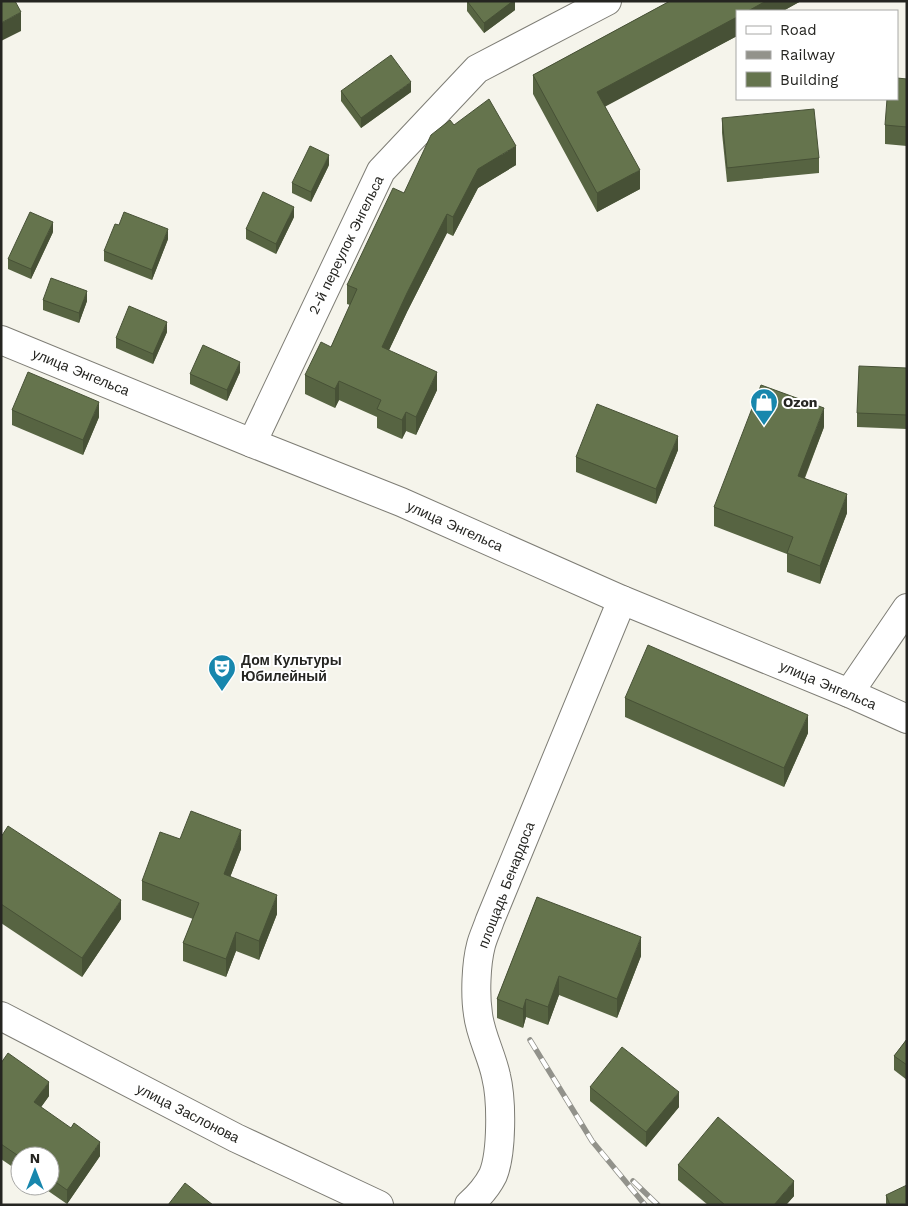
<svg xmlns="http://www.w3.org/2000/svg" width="908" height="1206" font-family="'Work Sans',sans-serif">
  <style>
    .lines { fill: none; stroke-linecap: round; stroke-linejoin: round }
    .minor-casing { stroke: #7e7d75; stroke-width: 30 }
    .tertiary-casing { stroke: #7e7d75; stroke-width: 30 }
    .minor { stroke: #fff; stroke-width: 28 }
    .tertiary { stroke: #fff; stroke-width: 28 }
    .rail-casing { stroke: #92928b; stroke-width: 5.5 }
    .rail { stroke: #fff; stroke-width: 4; stroke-dasharray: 11; stroke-linecap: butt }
    .wall { fill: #576442 }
    .shaded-wall { fill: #475136 }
    .building { fill: #65744d; stroke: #475136 }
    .labels { text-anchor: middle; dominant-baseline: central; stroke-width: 4; stroke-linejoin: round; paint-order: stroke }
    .street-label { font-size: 14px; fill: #252521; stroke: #fff }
    .poi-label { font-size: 14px; font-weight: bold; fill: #252521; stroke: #fff; text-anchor: start }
  </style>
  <rect width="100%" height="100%" fill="#f5f4eb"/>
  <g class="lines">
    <g class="minor-casing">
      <g id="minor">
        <polyline points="252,443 381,171 477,69 607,1"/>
        <polyline points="849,693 907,608"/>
      </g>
    </g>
    <g class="tertiary-casing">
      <g id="tertiary">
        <polyline points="1,340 252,443 401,502 622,600 849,693 907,719"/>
        <polyline points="1,1016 236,1138 379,1205"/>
        <path d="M469,1205C479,1196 487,1187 493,1175C502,1153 502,1100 496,1076C492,1056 480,1034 478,1014C475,995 476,964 481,945C483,937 487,929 490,920L622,600"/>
      </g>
    </g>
    <use href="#minor" class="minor"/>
    <use href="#tertiary" class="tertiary"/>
    <g class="rail-casing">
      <g id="rail">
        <polyline points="530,1040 592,1141 645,1205"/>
        <polyline points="633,1181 658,1205"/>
      </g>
    </g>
    <use href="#rail" class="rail"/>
  </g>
  <g class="wall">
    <polygon points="467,1 515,1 515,10 484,33 467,11"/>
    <polygon points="670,1 801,1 783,11 737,11 737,36 605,106 640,189 597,212 533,94 533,75"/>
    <polygon points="907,79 907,146 885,144 885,125"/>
    <polygon points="341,91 411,92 361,128 341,101"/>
    <polygon points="722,118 819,158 819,173 727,182 722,133"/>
    <polygon points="454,125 516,165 478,188 453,236 447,233 407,312 389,350 437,390 416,435 406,431 402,439 377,428 377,417 339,400 335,408 305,394 305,375 331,347 350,305 347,304 347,285 404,193"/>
    <polygon points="329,165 311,202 292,193 292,183"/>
    <polygon points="294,217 276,254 246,239 246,229"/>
    <polygon points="53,232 31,279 8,269 8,259"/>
    <polygon points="168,239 152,280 104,261 104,251"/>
    <polygon points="43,300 87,301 79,323 43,310"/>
    <polygon points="167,332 153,364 116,348 116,338"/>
    <polygon points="907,368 907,429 857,427 857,413"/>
    <polygon points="240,372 227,401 190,384 190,374"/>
    <polygon points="12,410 99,417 83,455 12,425"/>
    <polygon points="824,427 805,478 847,513 820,584 787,572 787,554 714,526 714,507"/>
    <polygon points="678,450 656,504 576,472 576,457"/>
    <polygon points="625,698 808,733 784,787 625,717"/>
    <polygon points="1,837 121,919 82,977 1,923"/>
    <polygon points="180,839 241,849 230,877 277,914 259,960 236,951 226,977 183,961 183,943 193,919 142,900 142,881"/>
    <polygon points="537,897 641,956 617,1018 559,995 548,1025 526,1017 523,1028 497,1018 497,999"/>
    <polygon points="907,1039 907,1080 894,1070 894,1056"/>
    <polygon points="1,1063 49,1096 41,1107 100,1156 67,1204 41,1186 50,1186 50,1156 20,1156 20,1172 1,1159"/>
    <polygon points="590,1087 679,1107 646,1147 590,1101"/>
    <polygon points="678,1165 794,1196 786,1205 708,1205 678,1180"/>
    <polygon points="886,1195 907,1205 886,1205"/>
  </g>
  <g class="shaded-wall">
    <polygon points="513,1 515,1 515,10 484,33 484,23"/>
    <polygon points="766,1 801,1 783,11 748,11"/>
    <polygon points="21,12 21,31 1,41 1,23"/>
    <polygon points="737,17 737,36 597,111 597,92"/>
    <polygon points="411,82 411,92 361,128 361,118"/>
    <polygon points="516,146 516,165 478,188 453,236 453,217 478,169"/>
    <polygon points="329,155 329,165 311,202 311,192"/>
    <polygon points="640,170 640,189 597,212 597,193"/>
    <polygon points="294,207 294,217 276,254 276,244"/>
    <polygon points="447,214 447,233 407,312 382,365 382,347 407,293"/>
    <polygon points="53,222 53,232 31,279 31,269"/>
    <polygon points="168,229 168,239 152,280 152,270"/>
    <polygon points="87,291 87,301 79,323 79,313"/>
    <polygon points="167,322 167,332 153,364 153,354"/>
    <polygon points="240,362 240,372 227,401 227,390"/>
    <polygon points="437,372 437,390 416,435 416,417"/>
    <polygon points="339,381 339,400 335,408 335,389"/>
    <polygon points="99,402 99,417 83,455 83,440"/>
    <polygon points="824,408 824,427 798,494 798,476"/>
    <polygon points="406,412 406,431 402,439 402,420"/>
    <polygon points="678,436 678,450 656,504 656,489"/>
    <polygon points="847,494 847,513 820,584 820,566"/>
    <polygon points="808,715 808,733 784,787 784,768"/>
    <polygon points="241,830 241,849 224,893 224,874"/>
    <polygon points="277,895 277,914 259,960 259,941"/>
    <polygon points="121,900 121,919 82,977 82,958"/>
    <polygon points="236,932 236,951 226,977 226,959"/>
    <polygon points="641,937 641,956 617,1018 617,999"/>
    <polygon points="559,976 559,995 548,1025 548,1007"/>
    <polygon points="526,999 526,1017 523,1028 523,1009"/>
    <polygon points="49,1082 49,1096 34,1117 34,1102"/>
    <polygon points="679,1092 679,1107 646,1147 646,1132"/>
    <polygon points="100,1142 100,1156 67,1204 67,1190"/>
    <polygon points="794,1181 794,1196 786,1205 774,1205"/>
  </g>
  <g class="building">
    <polygon points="1,1 15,1 21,12 1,23"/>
    <polygon points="467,1 513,1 484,23"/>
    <polygon points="670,1 766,1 748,11 737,11 737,17 597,92 640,170 597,193 533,75"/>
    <polygon points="391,55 411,82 361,118 341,91"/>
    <polygon points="897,78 907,79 907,127 885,125 887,99 897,99"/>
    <polygon points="489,99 516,146 478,169 453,217 447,214 407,293 382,347 437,372 416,417 406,412 402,420 377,409 381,400 339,381 335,389 305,375 321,342 331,347 357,289 347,285 393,188 404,193 431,135 450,120 454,125"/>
    <polygon points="814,109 819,158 727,168 722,118"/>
    <polygon points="310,146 329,155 311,192 292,183"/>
    <polygon points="263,192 294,207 276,244 246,229"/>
    <polygon points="30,212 53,222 31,269 8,259"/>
    <polygon points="124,212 168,229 152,270 104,251 115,224 119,225"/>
    <polygon points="51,278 87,291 79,313 43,300"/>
    <polygon points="129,306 167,322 153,354 116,338"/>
    <polygon points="203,345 240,362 227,390 190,374"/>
    <polygon points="859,366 907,368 907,415 857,413"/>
    <polygon points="28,372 99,402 83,440 12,410"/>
    <polygon points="761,385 824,408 798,476 847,494 820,566 787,553 793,537 714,507"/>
    <polygon points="597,404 678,436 656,489 576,457"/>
    <polygon points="648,645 808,715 784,768 625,698"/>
    <polygon points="191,811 241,830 224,874 277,895 259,941 236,932 226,959 183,943 199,903 142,881 160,832 180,839"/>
    <polygon points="8,826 121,900 82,958 1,904 1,837"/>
    <polygon points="537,897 641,937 617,999 559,976 548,1007 526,999 523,1009 497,999"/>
    <polygon points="907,1039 907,1065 894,1056"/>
    <polygon points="622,1047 679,1092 646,1132 590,1087"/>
    <polygon points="8,1053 49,1082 34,1102 71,1128 74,1123 100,1142 67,1190 50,1178 50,1156 20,1156 20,1157 1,1144 1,1063"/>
    <polygon points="718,1117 794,1181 774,1205 725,1205 678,1165"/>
    <polygon points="185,1183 213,1205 168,1205"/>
    <polygon points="907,1185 907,1205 890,1205 886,1195"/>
  </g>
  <defs>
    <g id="shop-pin" transform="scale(1.4375)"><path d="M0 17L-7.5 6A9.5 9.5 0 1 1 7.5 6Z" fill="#1887ad" stroke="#fff"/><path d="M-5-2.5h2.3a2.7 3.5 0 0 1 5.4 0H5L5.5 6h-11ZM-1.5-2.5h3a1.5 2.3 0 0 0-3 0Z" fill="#fff"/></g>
    <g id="theatre-pin" transform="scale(1.4375)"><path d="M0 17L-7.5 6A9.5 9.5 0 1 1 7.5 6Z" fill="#1887ad" stroke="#fff"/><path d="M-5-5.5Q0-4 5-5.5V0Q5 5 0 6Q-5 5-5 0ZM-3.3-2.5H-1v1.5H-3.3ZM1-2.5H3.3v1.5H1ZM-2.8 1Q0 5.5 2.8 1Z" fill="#fff"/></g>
  </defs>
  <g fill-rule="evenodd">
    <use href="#shop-pin" x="764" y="402"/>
    <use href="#theatre-pin" x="222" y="668"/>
  </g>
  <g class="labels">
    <g class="street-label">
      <text transform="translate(346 245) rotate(-64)">2-й переулок Энгельса</text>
      <text transform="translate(81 372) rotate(22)">улица Энгельса</text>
      <text transform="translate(455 526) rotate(24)">улица Энгельса</text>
      <text transform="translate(828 685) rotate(23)">улица Энгельса</text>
      <text transform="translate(506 885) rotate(-69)">площадь Бенардоса</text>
      <text transform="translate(188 1113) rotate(27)">улица Заслонова</text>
    </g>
    <g class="poi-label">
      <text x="783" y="402">Ozon</text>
      <text x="241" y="660">Дом Культуры<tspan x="241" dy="16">Юбилейный</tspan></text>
    </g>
  </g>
  <rect width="908" height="1206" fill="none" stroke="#252521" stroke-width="5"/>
  <rect x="736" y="10" width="162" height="90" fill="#ffffff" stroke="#a8a8a6"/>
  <rect x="746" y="26" width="25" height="8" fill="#ffffff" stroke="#a8a8a6"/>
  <text x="780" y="35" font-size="15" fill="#252521">Road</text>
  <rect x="746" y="51" width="25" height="8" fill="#92928b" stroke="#a8a8a6"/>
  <text x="780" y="60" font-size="15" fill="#252521">Railway</text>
  <rect x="746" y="72" width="25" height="15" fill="#65744d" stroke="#a8a8a6"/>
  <text x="780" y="85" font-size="15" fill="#252521">Building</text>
  <g transform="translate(35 1171)"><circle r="24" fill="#ffffff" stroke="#a8a8a6"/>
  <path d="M0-4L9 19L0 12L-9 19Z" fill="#1887ad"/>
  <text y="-8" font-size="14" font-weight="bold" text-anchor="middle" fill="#252521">N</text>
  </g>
</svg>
